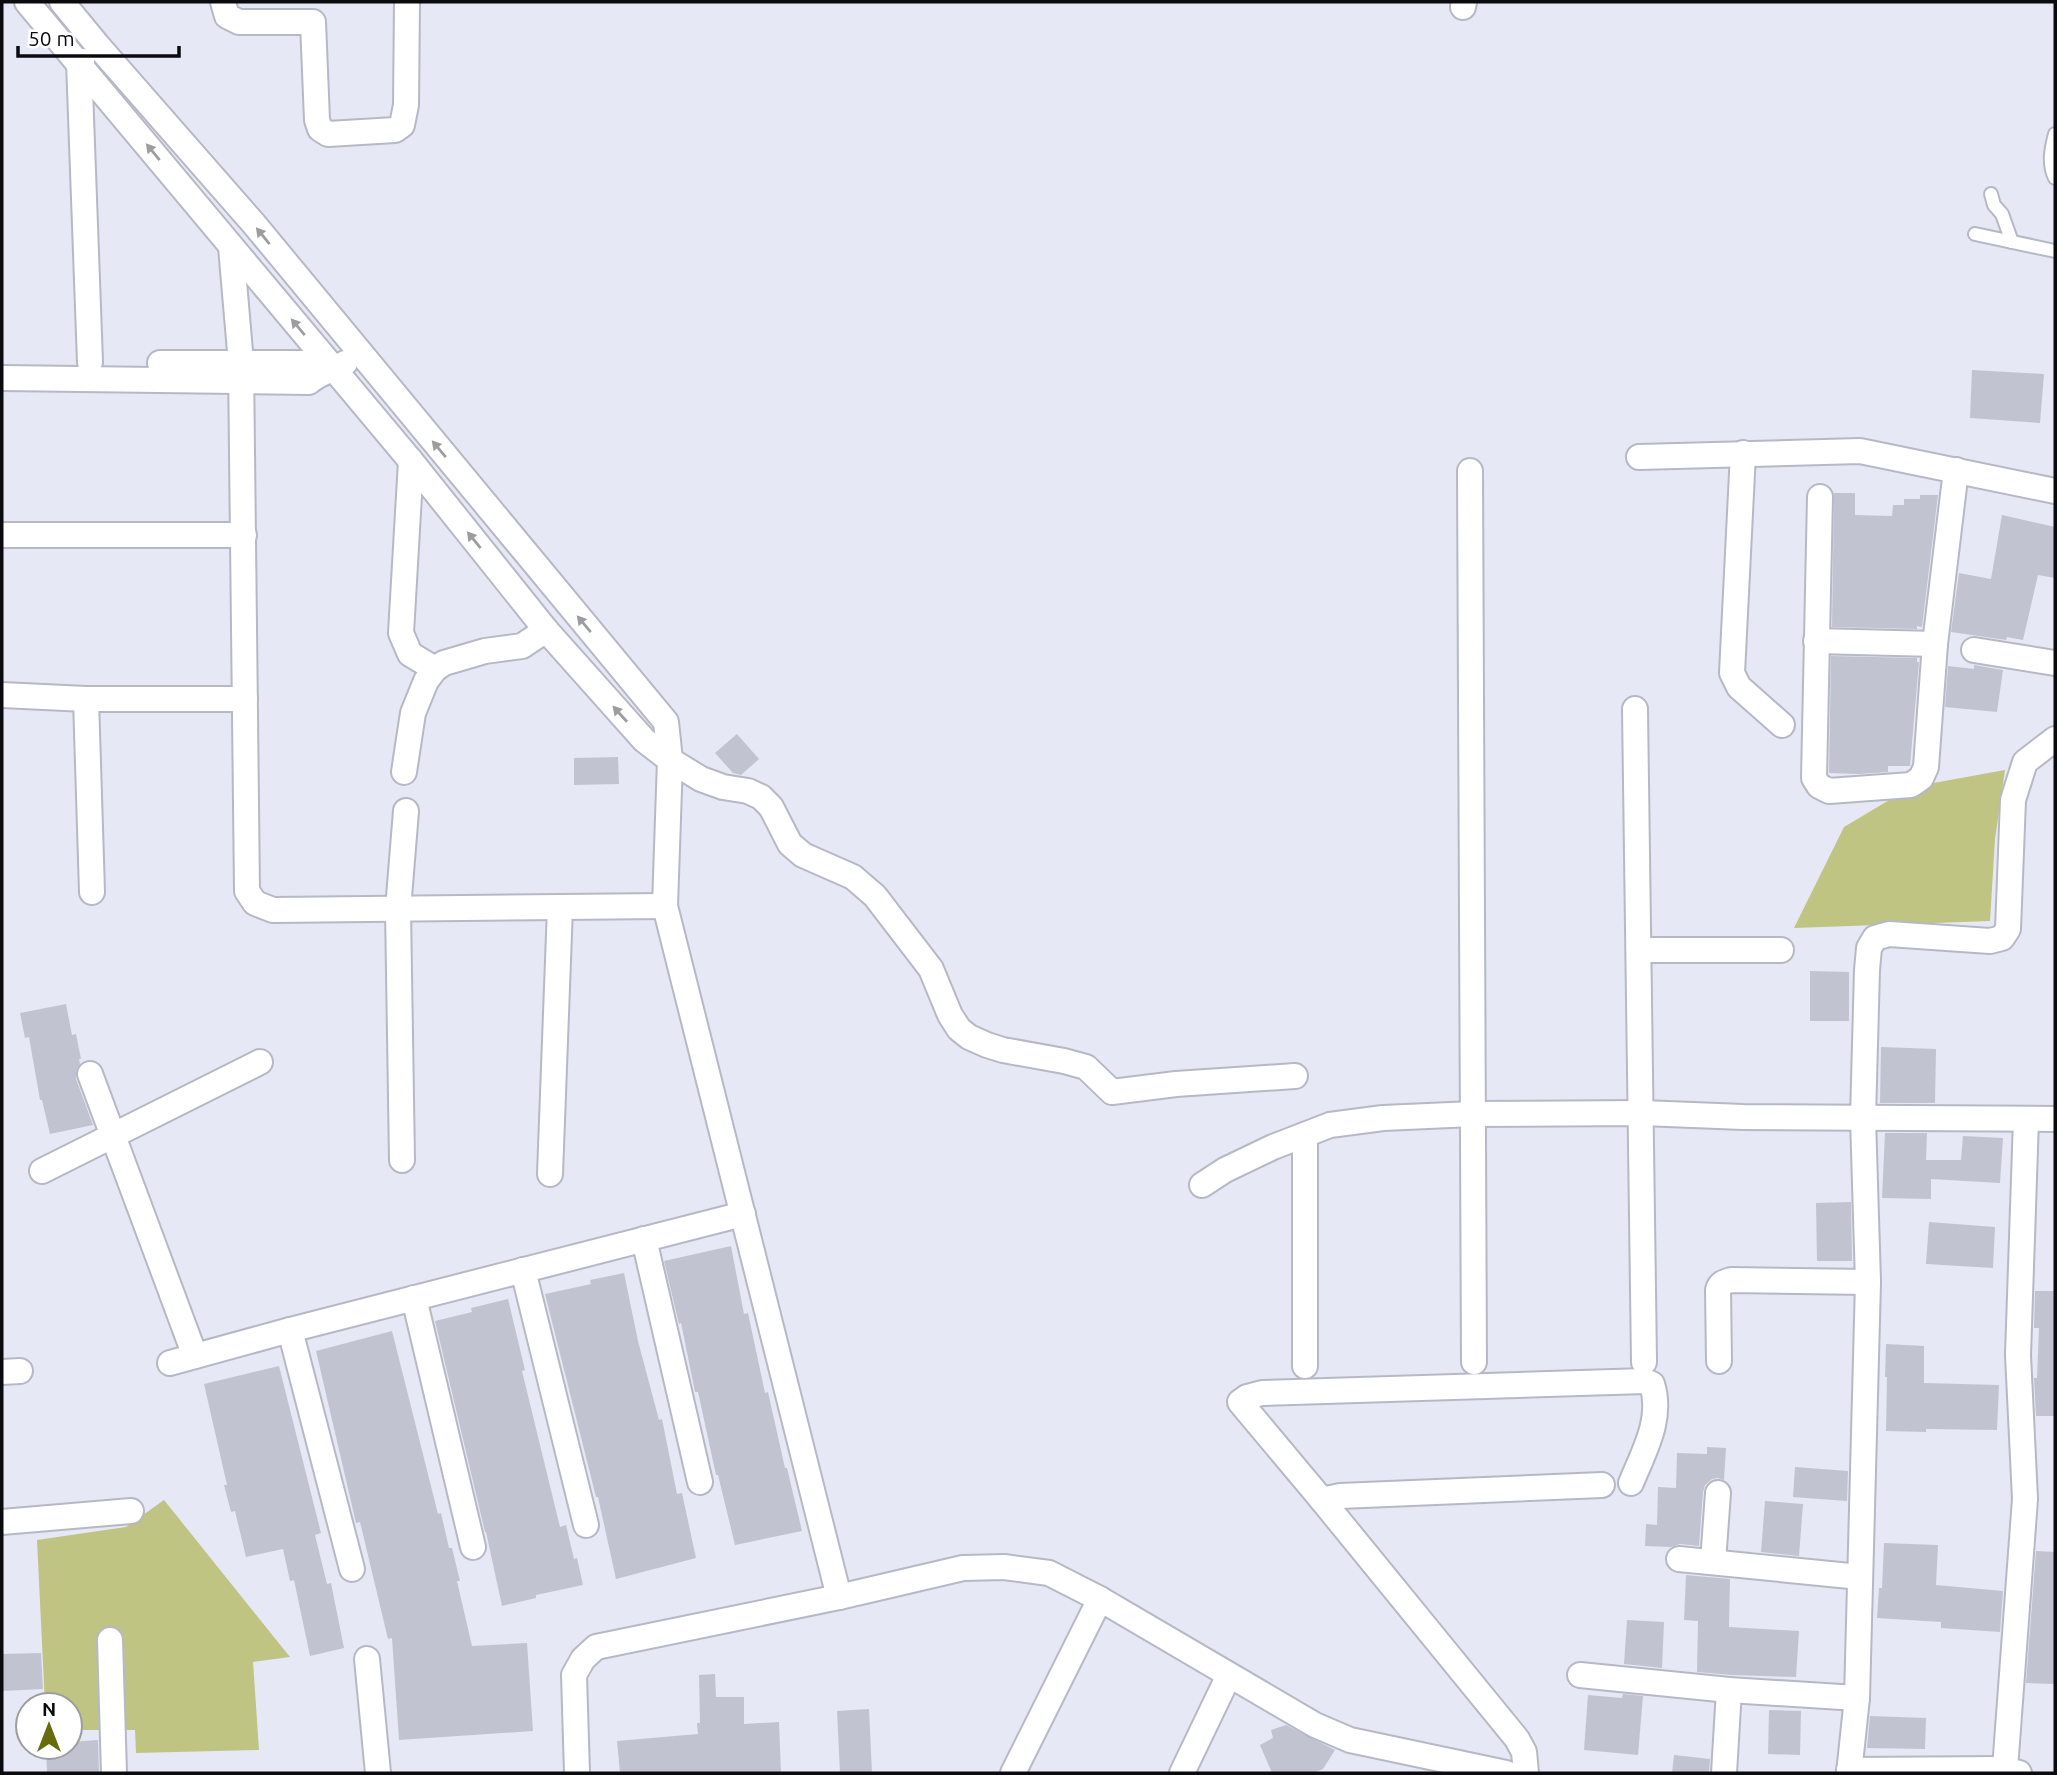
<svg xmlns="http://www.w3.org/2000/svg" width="2057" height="1775" font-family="Ubuntu,sans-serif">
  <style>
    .park { fill: #bfc482 }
    .building { fill: #c1c4d0 }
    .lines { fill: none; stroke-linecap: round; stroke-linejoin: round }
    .service-casing { stroke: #b6b9c5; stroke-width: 16 }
    .minor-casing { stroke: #b6b9c5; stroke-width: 28 }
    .service { stroke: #fff; stroke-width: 12 }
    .minor { stroke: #fff; stroke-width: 24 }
    .oneway { fill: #9d9d9f }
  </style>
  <rect width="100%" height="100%" fill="#e6e8f5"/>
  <g class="park">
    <polygon points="2005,770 1995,839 1990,921 1794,928 1844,827 1891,799 1928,784"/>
    <polygon points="164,1500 290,1657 253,1662 259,1750 136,1753 135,1730 70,1730 70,1705 45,1705 37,1540 126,1527"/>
  </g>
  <g class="building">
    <polygon points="1972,370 2044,374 2040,423 1970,418"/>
    <polygon points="1834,493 1855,493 1855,515 1892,516 1893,505 1904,505 1904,499 1920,499 1920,495 1938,495 1922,627 1917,626 1917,629 1832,627"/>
    <polygon points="2002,515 2055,527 2055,578 2038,575 2023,640 2007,637 2006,640 1951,632 1959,573 1991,579"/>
    <polygon points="1831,656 1917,658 1917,662 1919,662 1910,766 1888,766 1888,772 1859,774 1829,773"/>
    <polygon points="1974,665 2003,670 1997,712 1945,707 1948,666 1974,669"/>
    <polygon points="737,734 759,759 741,775 733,773 715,753"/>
    <polygon points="618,757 619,784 574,785 574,758"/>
    <polygon points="1810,971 1849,972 1849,1021 1810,1021"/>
    <polygon points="66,1004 72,1035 76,1034 81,1059 79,1059 80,1064 76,1071 76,1079 93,1125 50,1134 42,1100 40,1100 29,1037 25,1038 20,1013"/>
    <polygon points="1881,1047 1936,1049 1935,1103 1880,1103"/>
    <polygon points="1885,1133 1927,1133 1926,1160 1961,1160 1963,1136 2003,1138 2000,1183 1931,1179 1931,1199 1882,1198"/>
    <polygon points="1851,1202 1852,1261 1817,1261 1816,1203"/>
    <polygon points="1929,1222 1995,1227 1993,1268 1926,1264"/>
    <polygon points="731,1246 744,1314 748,1313 765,1393 768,1392 785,1468 787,1468 802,1531 735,1545 718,1475 716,1475 698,1392 695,1392 681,1323 679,1324 664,1261"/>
    <polygon points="624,1273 638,1341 659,1420 662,1419 677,1494 682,1493 696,1558 616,1579 598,1497 596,1497 545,1294 591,1284 590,1280"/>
    <polygon points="2035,1291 2055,1291 2055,1416 2036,1416 2034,1378 2037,1378 2039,1328 2034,1328"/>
    <polygon points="508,1299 525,1370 522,1371 560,1527 566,1525 574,1559 577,1558 583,1585 536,1595 536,1598 502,1606 486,1532 485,1532 435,1321 472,1312 471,1308"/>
    <polygon points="392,1331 438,1514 441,1513 449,1548 452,1548 460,1581 457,1581 472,1646 527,1643 533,1731 399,1740 392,1638 388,1639 360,1522 356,1523 316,1351"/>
    <polygon points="1886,1344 1924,1346 1924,1383 1999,1385 1997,1430 1926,1429 1926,1432 1886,1431 1887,1377 1885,1377"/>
    <polygon points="279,1366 321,1533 315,1535 327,1584 331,1583 344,1648 310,1656 294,1580 290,1581 283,1549 246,1557 235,1511 231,1512 224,1485 227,1485 204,1384"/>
    <polygon points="1707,1447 1726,1448 1724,1480 1718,1478 1712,1479 1705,1485 1703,1492 1699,1546 1680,1544 1671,1547 1645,1546 1646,1524 1657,1525 1658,1487 1676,1488 1677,1453 1707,1454"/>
    <polygon points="1795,1467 1848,1471 1847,1501 1793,1497"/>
    <polygon points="1765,1501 1803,1504 1799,1556 1761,1552"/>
    <polygon points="1884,1543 1938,1545 1936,1585 2003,1591 2000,1632 1941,1628 1941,1622 1877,1618 1879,1588 1882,1588"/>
    <polygon points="2036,1551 2055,1552 2055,1684 2026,1683"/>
    <polygon points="1686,1575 1730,1579 1729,1627 1799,1631 1796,1677 1732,1675 1697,1672 1698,1621 1684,1620"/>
    <polygon points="1627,1620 1664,1622 1662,1668 1624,1664"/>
    <polygon points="41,1653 43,1689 2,1691 2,1654"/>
    <polygon points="715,1674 716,1697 744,1697 744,1724 779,1722 781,1773 620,1773 617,1741 698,1734 697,1723 700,1723 699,1675"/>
    <polygon points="1623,1694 1643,1696 1638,1755 1584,1750 1588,1695 1622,1698"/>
    <polygon points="869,1709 872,1773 840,1773 837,1711"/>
    <polygon points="1769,1710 1801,1711 1800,1755 1768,1754"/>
    <polygon points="1870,1716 1926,1718 1925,1749 1867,1748"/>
    <polygon points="1286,1725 1335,1750 1323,1769 1313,1773 1272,1773 1260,1745 1273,1738 1271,1730"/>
    <polygon points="98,1740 99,1773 47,1773 46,1747 70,1747 70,1742"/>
    <polygon points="1674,1755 1710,1759 1709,1773 1672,1773"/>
  </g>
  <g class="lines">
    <g class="service-casing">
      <g id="service">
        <path d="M2055,134C2051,149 2048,164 2055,178"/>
        <polyline points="1991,194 1994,205 2002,214 2012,242"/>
        <polyline points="1975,234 2055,251"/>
      </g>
    </g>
    <g class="minor-casing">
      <g id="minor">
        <polyline points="27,2 411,461 546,630 644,740 670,760 701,779 723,787 748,791 761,797 771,807 790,844 803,855 853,877 875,896 931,969 950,1015 959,1029 969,1037 987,1045 1003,1050 1064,1061 1086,1067 1112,1092 1176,1084 1295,1076"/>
        <polyline points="62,2 99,47 254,224 666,722 670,760 665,906 839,1597"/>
        <polyline points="223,2 227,16 239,22 313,22 317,120 320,129 328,134 395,130 402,125 406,105 407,2"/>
        <polyline points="1463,7 1464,2"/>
        <polyline points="82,61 79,62 90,362"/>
        <polyline points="231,247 241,363 247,891 255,903 273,910 665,906"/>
        <polyline points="160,363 308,363 318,374"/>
        <path d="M2,378L309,382C321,371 331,372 345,363"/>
        <polyline points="1743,453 1732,673 1739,687 1782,725"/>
        <polyline points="1639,457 1860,451 2055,491"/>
        <polyline points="411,461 401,633 410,654 435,669"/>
        <polyline points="1470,471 1474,1362"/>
        <polyline points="1820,497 1814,778 1819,786 1829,791 1911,785 1921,778 1926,767 1935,644 1956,470"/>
        <polyline points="2,535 244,535"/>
        <polyline points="1816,641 1935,644"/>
        <polyline points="1974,650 2055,663"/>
        <polyline points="2,695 86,699 245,699"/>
        <polyline points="86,699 92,892"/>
        <polyline points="1635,709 1644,1362"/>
        <polyline points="404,772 413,713 426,681 435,669 444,663 485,651 522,646 546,630"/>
        <polyline points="1639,950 1781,950"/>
        <polyline points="90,1074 195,1356"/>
        <polyline points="1305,1135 1305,1366"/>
        <polyline points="402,1160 398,909 406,811"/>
        <polyline points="42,1171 260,1062"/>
        <polyline points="550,1174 560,907"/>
        <polyline points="1202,1185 1225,1170 1273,1147 1330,1125 1383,1118 1473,1114 1642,1113 1743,1117 2055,1119"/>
        <polyline points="644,1239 700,1482"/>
        <polyline points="523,1270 586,1525"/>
        <polyline points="414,1298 473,1547"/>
        <path d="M1719,1361L1718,1290C1720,1283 1724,1282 1731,1280L1868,1282"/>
        <polyline points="170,1363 290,1330"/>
        <polyline points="2,1372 20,1371"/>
        <polyline points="1322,1500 1340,1496 1602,1485"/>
        <polyline points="2,1522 131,1511"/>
        <polyline points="1679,1559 1860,1577"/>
        <polyline points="1713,1562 1718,1493"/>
        <polyline points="352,1569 290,1330 743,1214"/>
        <polyline points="110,1640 114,1773"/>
        <polyline points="367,1659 378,1773"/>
        <polyline points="1580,1675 1729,1690 1857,1698"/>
        <polyline points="2005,1769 2025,1499 2018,1355 2026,1119"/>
        <polyline points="1849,1770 2005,1769 2019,1773"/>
        <polyline points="577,1773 574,1675 583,1659 596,1647 839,1597 963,1568 1004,1567 1049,1573 1100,1599 1315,1725 1350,1740 1506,1773"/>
        <polyline points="1013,1773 1100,1599"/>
        <polyline points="1182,1773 1229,1675"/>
        <path d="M1526,1773L1524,1752L1517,1739L1322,1500L1240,1402L1247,1397L1262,1393L1645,1381L1652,1384C1663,1419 1644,1451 1631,1483"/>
        <polyline points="1724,1773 1729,1690"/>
        <polyline points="1849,1773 1857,1698 1868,1282 1863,1118 1867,970 1869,948 1875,938 1889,934 1990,941 2002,938 2008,929 2013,800 2025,762 2055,739"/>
      </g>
    </g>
    <use href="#service" class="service"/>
    <use href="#minor" class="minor"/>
  </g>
  <defs><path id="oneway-solid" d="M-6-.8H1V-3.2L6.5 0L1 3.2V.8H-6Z" transform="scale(1.75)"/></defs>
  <g class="oneway">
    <use href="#oneway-solid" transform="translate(153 152) rotate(-129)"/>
    <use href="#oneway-solid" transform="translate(263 236) rotate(-129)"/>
    <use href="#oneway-solid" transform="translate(298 327) rotate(-130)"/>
    <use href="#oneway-solid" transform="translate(439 449) rotate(-130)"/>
    <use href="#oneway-solid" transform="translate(474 540) rotate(-129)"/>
    <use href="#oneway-solid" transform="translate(584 624) rotate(-130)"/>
    <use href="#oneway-solid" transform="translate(620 714) rotate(-132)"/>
  </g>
  <rect width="2057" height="1775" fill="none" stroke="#0b0b0f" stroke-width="7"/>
  <g transform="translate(49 1726)"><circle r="33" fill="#ffffff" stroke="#9d9d9f" stroke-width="2"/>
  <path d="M0-5L12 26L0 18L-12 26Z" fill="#676b0b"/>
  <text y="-10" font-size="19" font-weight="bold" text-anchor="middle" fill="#0b0b0f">N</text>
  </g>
  <path d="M18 46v10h161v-10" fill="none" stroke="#0b0b0f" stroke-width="3.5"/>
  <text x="28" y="46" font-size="21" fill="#0b0b0f" stroke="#ffffff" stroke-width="5" paint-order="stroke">50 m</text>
</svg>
